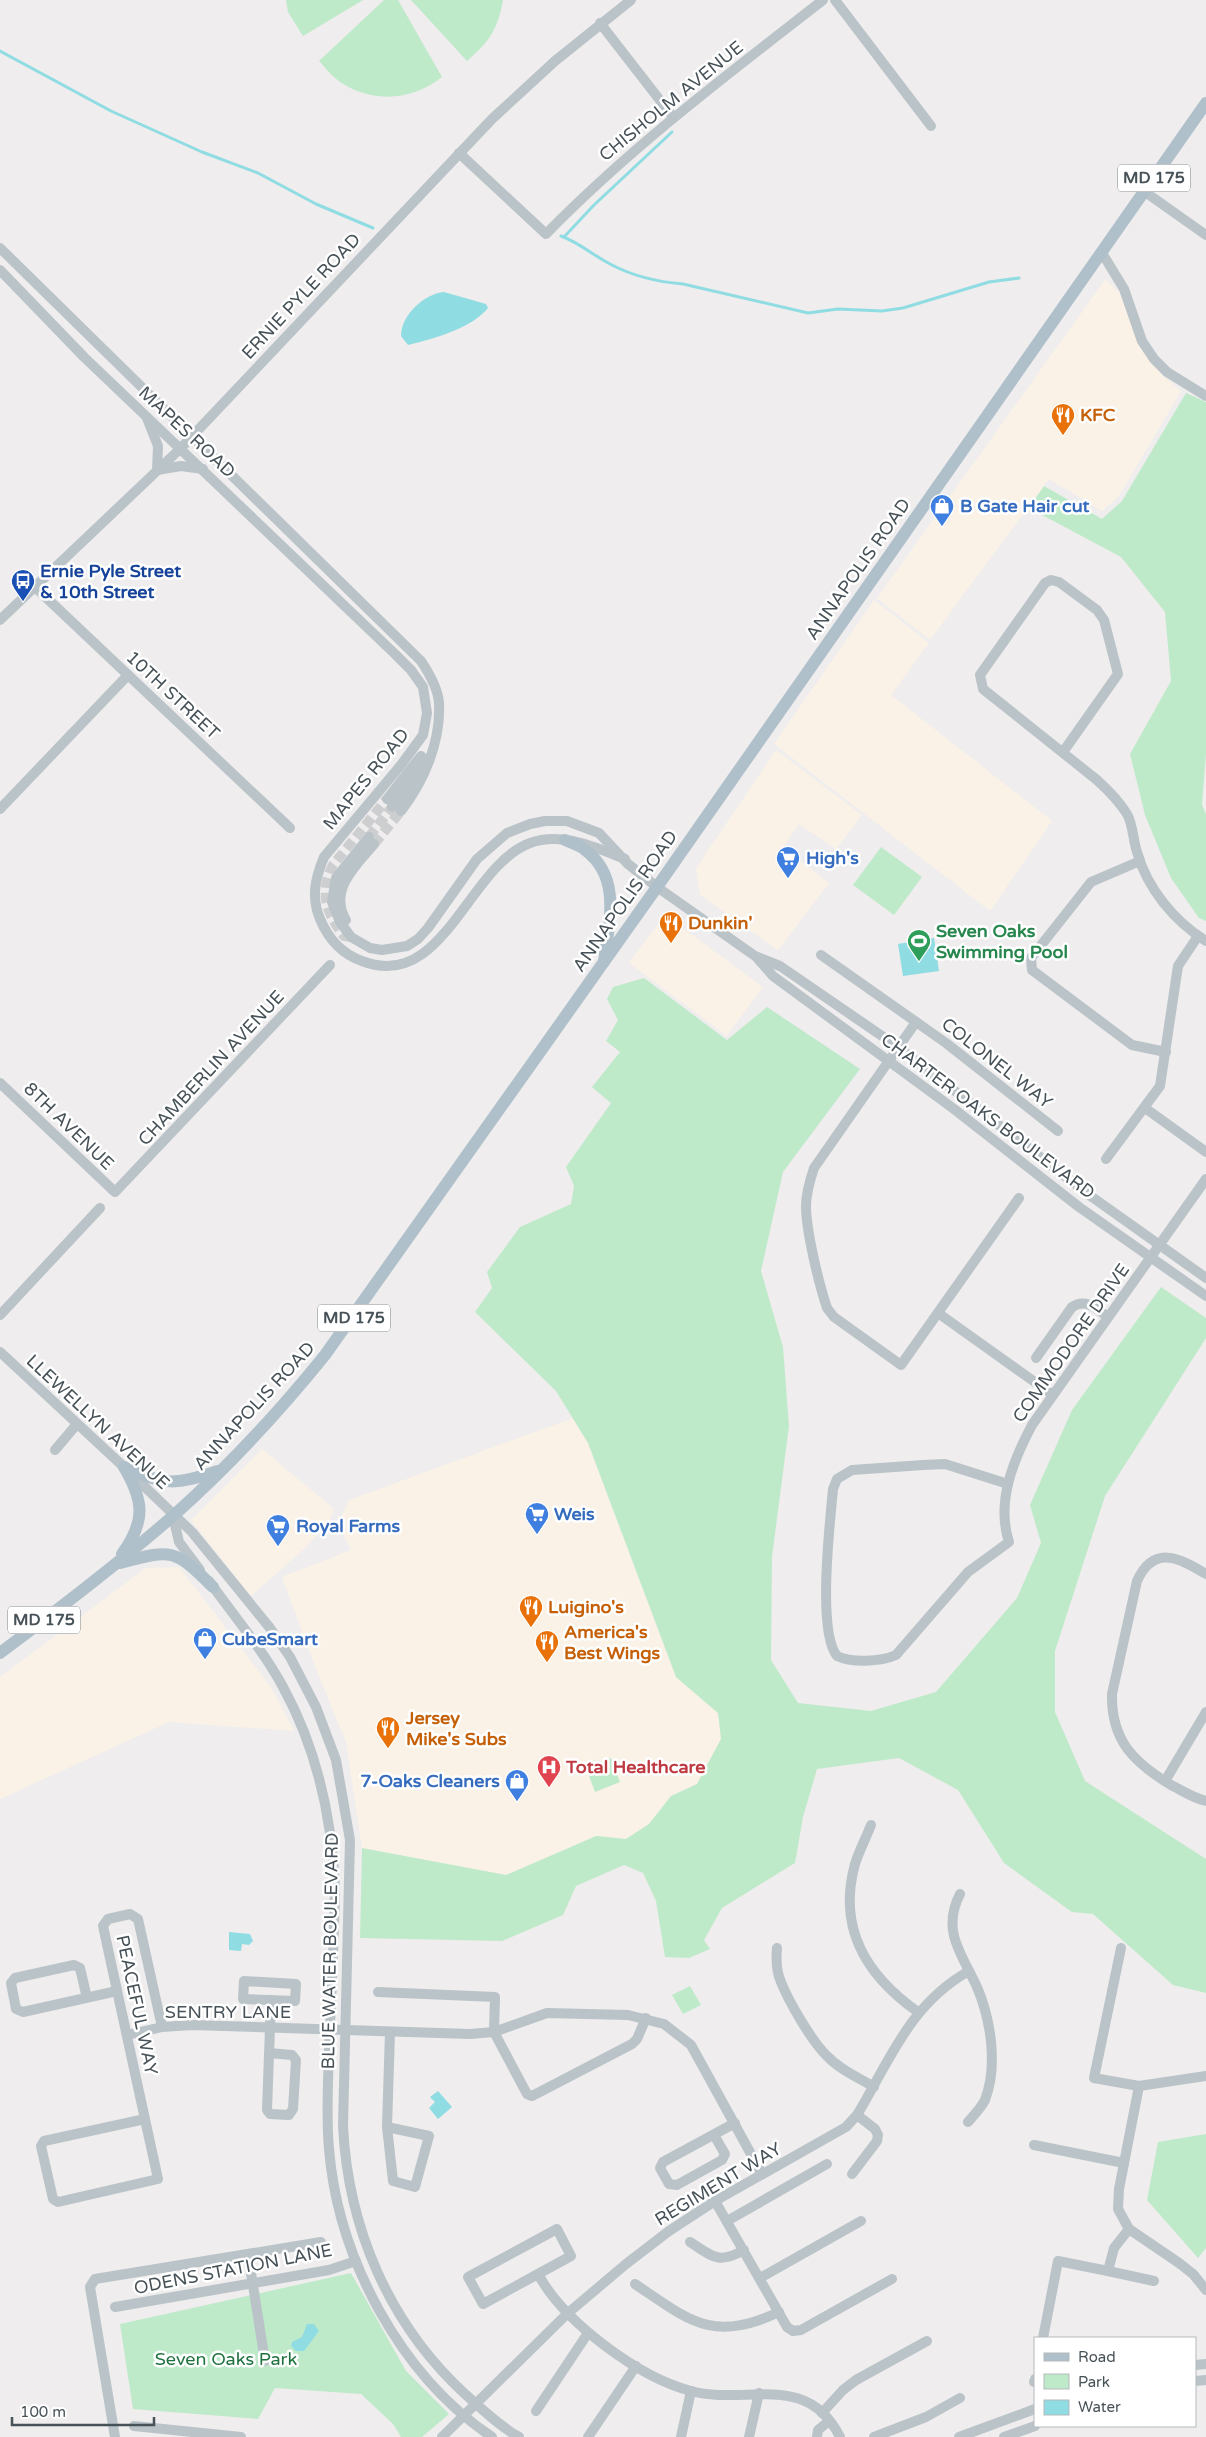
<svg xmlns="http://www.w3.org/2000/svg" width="1206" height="2437" font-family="'Varela Round',sans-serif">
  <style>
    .commercial { fill: #faf2e7 }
    .green { fill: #bfeaca }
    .water { fill: #90dce3 }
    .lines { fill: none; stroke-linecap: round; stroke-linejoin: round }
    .stream { stroke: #90dce3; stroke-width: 3 }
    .minor-tunnel { stroke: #cdcecf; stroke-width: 10; stroke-dasharray: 10 5; stroke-linecap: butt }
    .minor { stroke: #bac3c8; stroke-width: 10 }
    .major { stroke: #afc0ca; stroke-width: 12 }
    .labels { text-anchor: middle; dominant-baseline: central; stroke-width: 5; stroke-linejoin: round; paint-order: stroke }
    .shield { fill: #fff; stroke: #7e868a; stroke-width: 1 }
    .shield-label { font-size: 16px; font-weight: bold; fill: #475258 }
    .street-label { font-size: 18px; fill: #475258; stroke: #fff }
    .food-label { font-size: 18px; font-weight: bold; fill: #c56008; stroke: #fff; text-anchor: start }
    .shop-label { font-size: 18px; font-weight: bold; fill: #366cbe; stroke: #fff; text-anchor: start }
    .transit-label { font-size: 18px; font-weight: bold; fill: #164399; stroke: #fff; text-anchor: start }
    .leisure-label { font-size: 18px; font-weight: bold; fill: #27864d; stroke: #fff; text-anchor: start }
    .health-label { font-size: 18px; font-weight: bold; fill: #be3a42; stroke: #fff; text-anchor: start }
    .park-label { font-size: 18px; fill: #1f723e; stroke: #fff }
  </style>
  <rect width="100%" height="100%" fill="#efeded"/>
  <g class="commercial">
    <polygon points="1105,280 1123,295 1147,355 1163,376 1181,391 1119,496 1102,511 1049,479 930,640 877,598"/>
    <polygon points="874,600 929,643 891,695 1052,821 990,911 774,744"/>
    <polygon points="776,750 862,815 836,849 799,824 783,848 829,883 778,950 700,895 696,868"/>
    <polygon points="665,915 763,987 727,1036 629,963"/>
    <polygon points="573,1418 588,1443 676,1677 718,1713 721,1739 697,1784 671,1796 649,1824 626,1839 596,1836 506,1875 362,1848 346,1742 316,1669 282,1577 351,1550 338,1524 349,1500"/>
    <polygon points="262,1449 334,1509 329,1521 304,1549 251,1596 191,1520"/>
    <polygon points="179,1567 271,1687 294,1731 169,1722 0,1799 0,1677 146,1568"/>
  </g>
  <g class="green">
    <polygon points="286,0 363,0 303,36 288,12"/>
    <path d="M384,0H398L442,77C411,102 367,104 335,78C329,73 324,66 319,61Z"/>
    <path d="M411,0H503C498,29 489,42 467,61Z"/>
    <polygon points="1186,393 1206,402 1206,754 1202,805 1206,814 1206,921 1199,918 1171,878 1145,815 1130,754 1171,681 1165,612 1121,557 1029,508 1044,486 1102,519 1122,501"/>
    <polygon points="881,847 922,877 894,915 853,885"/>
    <polygon points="644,978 727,1040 767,1007 860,1069 783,1172 761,1271 783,1347 789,1426 772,1557 771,1660 798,1703 871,1711 936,1692 1017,1598 1041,1543 1030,1505 1072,1410 1161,1287 1206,1318 1206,1338 1105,1496 1055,1651 1055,1712 1085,1781 1206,1859 1206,1993 1173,1985 1093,1914 1072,1912 1004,1863 958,1790 899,1758 817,1769 803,1817 795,1863 722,1908 704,1940 710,1949 689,1958 665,1957 656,1901 643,1873 624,1865 576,1886 563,1915 502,1941 360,1938 362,1848 506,1875 596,1836 626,1839 649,1824 671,1796 697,1784 721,1739 718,1713 676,1677 588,1443 556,1391 475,1312 492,1288 487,1272 520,1227 571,1204 574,1186 566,1167 611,1103 592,1087 620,1052 606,1041 618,1020 607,999 613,987"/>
    <polygon points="611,1758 620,1782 595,1792 586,1768"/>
    <polygon points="690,1986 701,2005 683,2014 672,1995"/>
    <polygon points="1206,2134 1206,2248 1198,2258 1147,2200 1158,2142"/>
    <polygon points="351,2273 406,2371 449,2414 422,2437 401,2437 393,2424 361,2394 275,2388 258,2419 133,2409 120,2324"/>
  </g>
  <g class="water">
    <path d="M444,292L486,304L488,308C472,328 433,339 408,345L401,336C401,315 424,294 444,292Z"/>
    <polygon points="934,938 939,971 903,976 898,944 915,941 917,953 927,951 925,939"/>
    <polygon points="229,1932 250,1934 253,1941 249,1945 242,1944 241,1951 229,1950"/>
    <polygon points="438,2091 452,2107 438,2119 429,2108 435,2102 430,2097"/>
    <polygon points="307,2324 314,2324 319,2331 304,2351 296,2351 291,2346 292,2342 302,2337"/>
  </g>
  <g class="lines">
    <g class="stream">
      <polyline points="0,51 111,111 202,152 258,173 316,204 373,228"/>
      <path d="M561,236C580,243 594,256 612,265C633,276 659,282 683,284L808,313L838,309L882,311L903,308L989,282L1019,278"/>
      <polyline points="564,237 594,205 672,132"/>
    </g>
    <g class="minor-tunnel">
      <polyline points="369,837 392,807"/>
      <polyline points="374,844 401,811"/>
      <path d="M351,937L344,936C326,913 319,892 333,865L387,799"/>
    </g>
    <g class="minor">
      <polyline points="835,0 931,126"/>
      <polyline points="600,23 673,117"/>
      <path d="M459,153L546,234C631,147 727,75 823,0"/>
      <polyline points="1145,192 1206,235"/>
      <path d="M0,248L421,661C429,673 438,688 439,703C441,742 424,781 401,811"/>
      <polyline points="1102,253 1124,289 1142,341 1154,359 1167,372 1206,396"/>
      <path d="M0,270L84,357L395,654L411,670L423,687L427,713L423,735L401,765L324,857C315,879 311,897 320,919C328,938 342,954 362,961C443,993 468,866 530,843C562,831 596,848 625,859"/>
      <polyline points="147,418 158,446 157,470 181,466 203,469"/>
      <polyline points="35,587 290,828"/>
      <polyline points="0,620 181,448 492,119 555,61 631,0"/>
      <path d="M1063,752L1118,674L1104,620L1097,610L1059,582L1051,580L1045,583L980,675L983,689L1097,780C1108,790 1119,801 1127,814C1133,824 1133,840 1137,852C1147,888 1174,921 1206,941"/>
      <polyline points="387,799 421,756"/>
      <polyline points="392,807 410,785 426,759"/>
      <polyline points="0,809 128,675"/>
      <polyline points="369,837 336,878 332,902 340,922 351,937 370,948 382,950 407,946 418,939 428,928 477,859 507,833 530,824 545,821 567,821 599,833 628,864 657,887 755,956 780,966 898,1047 1092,1197 1206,1278"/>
      <polyline points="1140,861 1091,882 1031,958 1032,970 1132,1045 1166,1052"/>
      <path d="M346,920C328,890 356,866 374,844"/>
      <polyline points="821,955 946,1043 1058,1131"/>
      <polyline points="758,959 773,976 954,1109 1079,1207 1206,1296"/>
      <path d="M916,1022L814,1168C810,1180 806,1193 806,1206C806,1231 819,1284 827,1308L834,1317L901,1365L1019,1198"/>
      <polyline points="0,1083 115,1192 330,965"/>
      <polyline points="1145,1108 1206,1152"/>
      <polyline points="1106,1159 1160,1086 1178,966 1198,936"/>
      <polyline points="938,1313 1053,1395"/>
      <polyline points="0,1315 100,1208"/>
      <path d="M0,1352L124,1467L192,1532L270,1628L290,1657L316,1707L336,1760L350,1840L343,2126C348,2228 389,2324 465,2394C482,2409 499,2426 519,2437"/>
      <path d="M1036,1358L1072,1307C1086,1298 1095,1308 1108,1317"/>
      <polyline points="55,1450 77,1424"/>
      <path d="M1008,1484L945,1464L923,1465L852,1470L837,1479L833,1489C830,1523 817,1631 837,1656C852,1663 880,1662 896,1655L968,1572L1009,1542C996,1502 1013,1461 1032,1425L1206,1179"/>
      <polyline points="173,1516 179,1542 200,1570"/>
      <path d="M1206,1574C1179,1558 1154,1544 1137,1581L1112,1694C1111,1740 1133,1762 1171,1785C1183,1791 1193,1798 1206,1801"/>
      <path d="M209,1581C234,1616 263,1650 283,1687C317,1749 332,1818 335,1888C334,1943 331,1997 329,2051C328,2084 326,2117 329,2149C338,2258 400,2375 492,2437"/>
      <polyline points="1165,1781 1206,1712"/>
      <path d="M871,1825C866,1838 859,1851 855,1864C837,1929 867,1976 918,2012"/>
      <path d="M960,1894C941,1931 962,1954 977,1987C991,2020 998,2066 985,2100C981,2108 974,2115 968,2122"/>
      <path d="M777,1948C776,1959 776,1971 781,1982C789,2002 811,2040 826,2055C839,2069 857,2077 874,2087"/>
      <polyline points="1121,1948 1094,2078 1139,2086 1206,2076"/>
      <polygon points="244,1981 296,1984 295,2001 243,1999"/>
      <polyline points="378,1992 495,1997 494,2032 527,2094 532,2096 632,2044 637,2039 646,2018"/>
      <polyline points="87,1998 80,1968 74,1965 15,1978 11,1983 16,2009 23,2012 117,1991"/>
      <polyline points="127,2035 162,2027 192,2025 470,2034 494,2032 547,2013 628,2015 664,2024 691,2045 762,2174"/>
      <polyline points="269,2053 292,2055 296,2060 293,2109 289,2115 270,2114 267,2110 271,2000"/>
      <polyline points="1139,2086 1119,2189 1118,2209 1129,2229 1179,2263 1193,2274 1206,2290"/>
      <polyline points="145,2119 44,2141 41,2146 53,2199 58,2202 158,2179 103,1926 108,1919 130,1914 138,1919 162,2027"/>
      <polyline points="387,2127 429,2136 415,2187 393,2181 387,2127 390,2032"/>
      <polyline points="714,2135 725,2154 722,2160 677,2185 669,2184 660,2168 663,2162 735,2123"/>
      <polyline points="1034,2145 1124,2163"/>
      <polyline points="852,2174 877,2141 878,2135 875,2129 857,2115"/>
      <polyline points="715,2201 787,2327 793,2331 801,2330 892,2279"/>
      <polyline points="727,2221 827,2164"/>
      <path d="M690,2242C712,2256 718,2265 744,2250"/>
      <polyline points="248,2254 265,2361"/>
      <polyline points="1108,2271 1154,2281"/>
      <path d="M538,2274L483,2304L468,2277L557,2229L571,2256L538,2274C564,2322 638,2377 691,2391C746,2406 806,2370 840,2437"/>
      <polyline points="760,2278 861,2221"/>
      <path d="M635,2284C690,2321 712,2343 779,2312"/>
      <polyline points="115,2307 329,2270 356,2261"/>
      <polyline points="1043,2338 1058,2261 1108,2271 1114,2248 1129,2229"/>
      <polyline points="1195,2365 1206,2364"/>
      <polyline points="1195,2381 1206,2380"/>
      <polyline points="1034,2382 1035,2379"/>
      <polyline points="536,2411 588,2333"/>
      <polyline points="822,2413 843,2390 856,2380 927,2341"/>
      <polyline points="134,2426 241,2437"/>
      <polyline points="115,2437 90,2287 95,2279 321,2242"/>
      <path d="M442,2437L568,2313L626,2264L669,2231L715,2201L846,2127L857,2115C890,2060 910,2004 969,1971"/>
      <polyline points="588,2437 636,2366"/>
      <polyline points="681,2437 691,2391"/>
      <polyline points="749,2437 759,2393"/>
      <polyline points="817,2437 818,2430 829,2421"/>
      <polyline points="874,2437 926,2417 960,2398"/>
      <polyline points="959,2437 1035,2409"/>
      <polyline points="1004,2437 1035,2426"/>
    </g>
    <g class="major">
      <path d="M565,840C571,843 580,845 585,850C622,877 609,923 604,961"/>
      <path d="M124,1467C166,1486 175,1485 218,1471"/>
      <path d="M122,1554C146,1521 144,1501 124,1467"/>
      <path d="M120,1563C172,1549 174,1548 213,1587"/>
      <path d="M0,1653C59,1609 118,1564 173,1516C228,1467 279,1412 325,1355L657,887L1206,103"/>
    </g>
  </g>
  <defs>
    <g id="restaurant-pin" transform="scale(1.25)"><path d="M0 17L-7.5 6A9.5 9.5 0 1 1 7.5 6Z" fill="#e8710a" stroke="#fff"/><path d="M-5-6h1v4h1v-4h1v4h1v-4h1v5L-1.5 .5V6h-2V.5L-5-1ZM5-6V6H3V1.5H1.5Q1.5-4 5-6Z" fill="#fff"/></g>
    <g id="shop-pin" transform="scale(1.25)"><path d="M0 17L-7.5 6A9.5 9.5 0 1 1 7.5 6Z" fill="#3f7fe0" stroke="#fff"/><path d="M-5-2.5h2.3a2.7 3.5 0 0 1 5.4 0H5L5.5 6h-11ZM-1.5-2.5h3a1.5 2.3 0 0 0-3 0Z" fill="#fff"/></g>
    <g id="bus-pin" transform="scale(1.25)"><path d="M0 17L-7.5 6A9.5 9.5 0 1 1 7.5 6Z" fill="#1a4fb4" stroke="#fff"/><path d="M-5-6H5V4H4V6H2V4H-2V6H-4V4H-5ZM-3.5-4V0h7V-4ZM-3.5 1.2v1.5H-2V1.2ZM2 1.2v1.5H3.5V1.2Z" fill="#fff"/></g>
    <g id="supermarket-pin" transform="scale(1.25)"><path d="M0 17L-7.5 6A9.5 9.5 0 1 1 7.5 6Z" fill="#3f7fe0" stroke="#fff"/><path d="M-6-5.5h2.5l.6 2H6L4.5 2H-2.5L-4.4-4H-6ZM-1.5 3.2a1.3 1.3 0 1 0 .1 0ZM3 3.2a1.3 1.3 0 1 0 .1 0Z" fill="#fff"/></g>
    <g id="stadium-pin" transform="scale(1.25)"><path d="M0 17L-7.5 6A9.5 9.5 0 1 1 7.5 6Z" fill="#2e9e5b" stroke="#fff"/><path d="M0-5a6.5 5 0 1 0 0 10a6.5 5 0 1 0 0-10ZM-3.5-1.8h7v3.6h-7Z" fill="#fff"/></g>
    <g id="hospital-pin" transform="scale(1.25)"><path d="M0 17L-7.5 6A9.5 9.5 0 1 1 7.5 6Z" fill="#e0444e" stroke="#fff"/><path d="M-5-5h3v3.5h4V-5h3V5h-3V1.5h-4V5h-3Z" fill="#fff"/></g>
  </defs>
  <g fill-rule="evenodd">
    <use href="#restaurant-pin" x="1063" y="415"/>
    <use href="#shop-pin" x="942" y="506"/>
    <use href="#bus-pin" x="23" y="581"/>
    <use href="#supermarket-pin" x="788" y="858"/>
    <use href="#restaurant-pin" x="671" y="923"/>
    <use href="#stadium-pin" x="919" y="941"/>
    <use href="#supermarket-pin" x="537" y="1514"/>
    <use href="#supermarket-pin" x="278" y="1526"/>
    <use href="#restaurant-pin" x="531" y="1607"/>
    <use href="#shop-pin" x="205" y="1639"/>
    <use href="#restaurant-pin" x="547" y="1642"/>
    <use href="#restaurant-pin" x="388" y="1728"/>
    <use href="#hospital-pin" x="549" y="1767"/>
    <use href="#shop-pin" x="517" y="1781"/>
  </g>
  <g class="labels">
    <g class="shield">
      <rect x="1118" y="164.5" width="72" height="27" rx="4"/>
      <rect x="318" y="1304.5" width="72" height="27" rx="4"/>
      <rect x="8" y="1606.5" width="72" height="27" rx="4"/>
    </g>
    <g class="shield-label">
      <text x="1154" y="178">MD 175</text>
      <text x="354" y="1318">MD 175</text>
      <text x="44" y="1620">MD 175</text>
    </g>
    <g class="street-label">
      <text transform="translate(671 101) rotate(-39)">CHISHOLM AVENUE</text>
      <text transform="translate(301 296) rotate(-47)">ERNIE PYLE ROAD</text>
      <text transform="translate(187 432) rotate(43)">MAPES ROAD</text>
      <text transform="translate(858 569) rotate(-55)">ANNAPOLIS ROAD</text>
      <text transform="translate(173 695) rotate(43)">10TH STREET</text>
      <text transform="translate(366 779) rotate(-51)">MAPES ROAD</text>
      <text transform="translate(625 901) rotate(-55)">ANNAPOLIS ROAD</text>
      <text transform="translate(997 1063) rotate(38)">COLONEL WAY</text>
      <text transform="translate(211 1068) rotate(-47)">CHAMBERLIN AVENUE</text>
      <text transform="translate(988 1116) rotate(37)">CHARTER OAKS BOULEVARD</text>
      <text transform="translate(69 1126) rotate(44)">8TH AVENUE</text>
      <text transform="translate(1071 1343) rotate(-55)">COMMODORE DRIVE</text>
      <text transform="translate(254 1406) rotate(-47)">ANNAPOLIS ROAD</text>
      <text transform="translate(98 1422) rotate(43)">LLEWELLYN AVENUE</text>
      <text transform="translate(330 1951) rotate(-89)">BLUE WATER BOULEVARD</text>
      <text transform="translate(137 2005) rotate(78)">PEACEFUL WAY</text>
      <text x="228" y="2012">SENTRY LANE</text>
      <text transform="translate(718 2184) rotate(-31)">REGIMENT WAY</text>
      <text transform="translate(233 2269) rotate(-11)">ODENS STATION LANE</text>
    </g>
    <g class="food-label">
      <text x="1080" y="415">KFC</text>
      <text x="688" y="923">Dunkin'</text>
      <text x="548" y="1607">Luigino's</text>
      <text x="564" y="1632">America's<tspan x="564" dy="21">Best Wings</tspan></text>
      <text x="406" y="1718">Jersey<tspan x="406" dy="21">Mike's Subs</tspan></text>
    </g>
    <g class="shop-label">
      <text x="960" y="506">B Gate Hair cut</text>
      <text x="806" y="858">High's</text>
      <text x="554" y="1514">Weis</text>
      <text x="296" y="1526">Royal Farms</text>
      <text x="222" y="1639">CubeSmart</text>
      <text x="500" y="1781" text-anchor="end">7-Oaks Cleaners</text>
    </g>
    <g class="transit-label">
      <text x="40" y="571">Ernie Pyle Street<tspan x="40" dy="21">&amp; 10th Street</tspan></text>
    </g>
    <g class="leisure-label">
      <text x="936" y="931">Seven Oaks<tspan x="936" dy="21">Swimming Pool</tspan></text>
    </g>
    <g class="health-label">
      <text x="566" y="1767">Total Healthcare</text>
    </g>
    <g class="park-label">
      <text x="226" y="2359">Seven Oaks Park</text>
    </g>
  </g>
  <rect x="1034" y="2337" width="162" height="90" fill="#ffffff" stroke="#b5babc"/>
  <rect x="1044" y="2353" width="25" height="8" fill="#afc0ca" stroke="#b5babc"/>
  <text x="1078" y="2362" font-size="15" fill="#475258">Road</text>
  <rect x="1044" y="2374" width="25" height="15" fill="#bfeaca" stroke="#b5babc"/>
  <text x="1078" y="2387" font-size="15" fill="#475258">Park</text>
  <rect x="1044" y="2400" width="25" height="15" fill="#90dce3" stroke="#b5babc"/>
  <text x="1078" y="2412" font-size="15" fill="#475258">Water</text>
  <path d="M12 2417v8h142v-8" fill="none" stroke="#475258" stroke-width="2.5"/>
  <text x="20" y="2417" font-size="15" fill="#475258" stroke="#ffffff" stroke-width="4" paint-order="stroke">100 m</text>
</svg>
